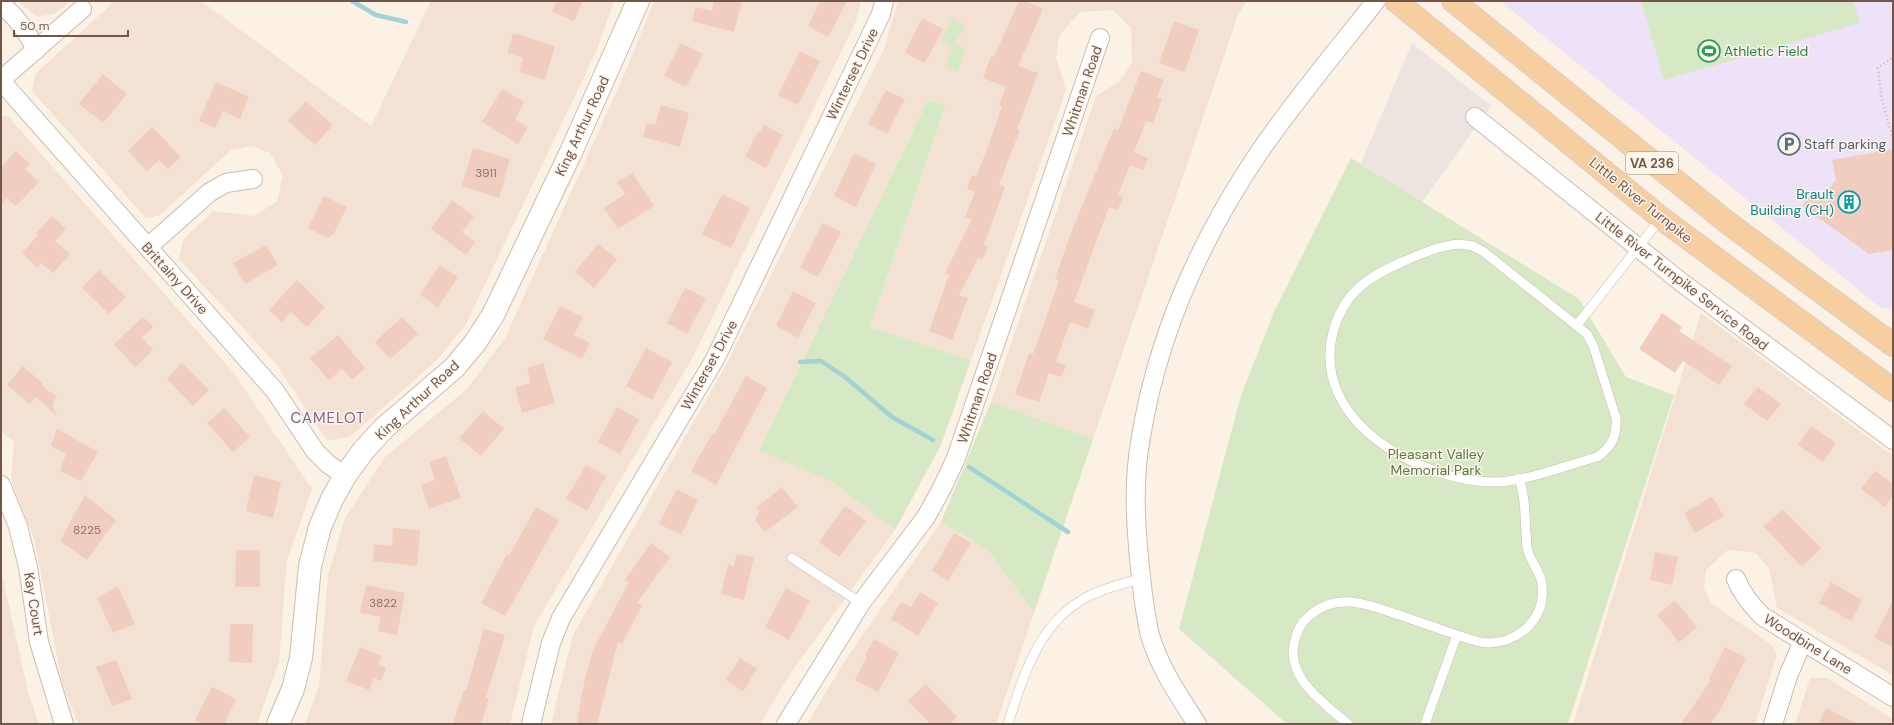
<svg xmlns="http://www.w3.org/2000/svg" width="1894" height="725" font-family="'DM Sans',sans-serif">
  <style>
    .residential { fill: #f3e2d4 }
    .industrial { fill: #ebe4df }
    .education { fill: #eee2f8 }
    .green { fill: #d7e9c4 }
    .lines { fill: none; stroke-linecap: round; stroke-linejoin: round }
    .stream { stroke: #a1d3d6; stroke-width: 4.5 }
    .building { fill: #f0cdbe }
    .lane-casing { stroke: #cfbaaf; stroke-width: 10 }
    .street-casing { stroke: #cfbaaf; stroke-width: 20 }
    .secondary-casing { stroke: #d1b9ac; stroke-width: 24 }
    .primary-casing { stroke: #d8d0cd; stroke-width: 24 }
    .path { stroke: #d5b0a1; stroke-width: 2.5; stroke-dasharray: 1 3; stroke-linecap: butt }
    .lane { stroke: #fff; stroke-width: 9 }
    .street { stroke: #fff; stroke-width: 18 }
    .secondary { stroke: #fff; stroke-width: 22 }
    .primary { stroke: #f7cea0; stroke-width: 22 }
    .labels { text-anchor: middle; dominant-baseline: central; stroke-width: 3; stroke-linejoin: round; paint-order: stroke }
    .number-label { font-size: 12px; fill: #927468 }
    .shield { fill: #fef5eb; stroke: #9d867b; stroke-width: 1 }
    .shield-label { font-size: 13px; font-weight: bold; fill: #73564b }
    .leisure-label { font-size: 14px; fill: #27864d; stroke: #fef5eb; text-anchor: start }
    .street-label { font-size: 14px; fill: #73564b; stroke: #fef5eb }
    .service-label { font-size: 14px; fill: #4e5e75; stroke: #fef5eb; text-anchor: start }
    .culture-label { font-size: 14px; fill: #0d838f; stroke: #fef5eb; text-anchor: end }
    .park-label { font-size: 14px; fill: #597843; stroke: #fef5eb }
    .neighbourhood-label { font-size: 15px; letter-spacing: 1px; fill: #7c6390; stroke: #fef5eb }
  </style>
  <rect width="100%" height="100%" fill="#fbf1e5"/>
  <g class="residential">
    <polygon points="17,1 70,1 56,13 38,17"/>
    <polygon points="115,1 201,1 371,126 431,1 614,1 596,52 466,324 438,359 350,437 327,441 277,365 179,259 183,240 213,211 255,216 277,201 283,176 270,153 251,146 231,150 160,215 146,218 32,91 35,74"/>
    <polygon points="654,1 861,1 856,21 693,357 534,626 510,724 305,724 319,686 328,575 345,518 385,457 467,389 505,338 625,73"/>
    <polygon points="898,1 1247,1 1238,15 1093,439 991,402 1096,96 1120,81 1132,63 1131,28 1113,10 1080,12 1059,36 1056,58 1066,90 971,360 870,327 946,106 928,100 759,449 832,482 895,530 792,671 760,724 551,724 573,635 727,363 884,49"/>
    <polygon points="1,116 8,116 234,373 312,489 287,560 279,662 257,724 78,724 62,682 34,538 11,480 14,442 1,432"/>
    <polygon points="1701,313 1893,456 1893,675 1777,608 1769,568 1756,553 1728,550 1706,570 1704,588 1712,604 1772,645 1777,655 1755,724 1573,724"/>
    <polygon points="941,522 988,550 1034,613 996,724 807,724 846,659"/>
    <polygon points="1,570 29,696 39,724 1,724"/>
    <polygon points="1810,678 1827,678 1893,719 1893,724 1795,724"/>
  </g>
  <polygon class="industrial" points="1412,43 1491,106 1420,205 1361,163"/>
  <polygon class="education" points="1500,1 1893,1 1893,309 1881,308"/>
  <g class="green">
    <polygon points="1641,1 1853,1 1860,23 1664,80"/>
    <polygon points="952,19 965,25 955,44 966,48 958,72 945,66 953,48 940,42"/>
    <polygon points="928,100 946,105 870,327 971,360 941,445 895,530 832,482 759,450"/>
    <polygon points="1351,158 1579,299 1626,377 1674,395 1568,724 1287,724 1179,629 1241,395 1274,312"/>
    <polygon points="991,402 1093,439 1034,613 988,550 941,522"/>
  </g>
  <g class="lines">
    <g class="stream">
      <polyline points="352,1 376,15 406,22"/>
      <polyline points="800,362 821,361 845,377 892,417 933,440"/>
      <polyline points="969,467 1068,532"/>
    </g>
  </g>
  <g class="building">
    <polygon points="556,1 583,1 574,21 552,12"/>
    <polygon points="714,1 742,1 734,32 692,21 695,7 712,11"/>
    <polygon points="820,1 847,1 828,37 808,26"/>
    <polygon points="1019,1 1026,1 1043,9 1018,66 1038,73 1017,129 1020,130 999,184 1005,187 984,245 988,247 982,260 978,258 959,295 968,298 952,340 929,331 949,275 945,273 972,219 965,217 975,192 967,189 972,175 976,176 988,147 1002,106 999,105 1006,87 983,78 991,56 994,57"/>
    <polygon points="922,18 943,29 925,63 905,53"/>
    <polygon points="1174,21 1199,30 1185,72 1159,63"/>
    <polygon points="513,33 555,46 545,80 519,72 523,58 507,53"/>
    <polygon points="681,43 703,54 686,87 664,76"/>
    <polygon points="800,51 820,61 798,105 778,95"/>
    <polygon points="1141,71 1164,80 1157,97 1162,99 1153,123 1146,121 1134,152 1148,158 1143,170 1130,165 1118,195 1123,196 1118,210 1109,207 1074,302 1095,310 1088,329 1070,322 1056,362 1066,365 1062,377 1049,373 1039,402 1015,394 1029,353 1033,354 1059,281 1055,279 1069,238 1114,128 1118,130"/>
    <polygon points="103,74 127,94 103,123 79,104"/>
    <polygon points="216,82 249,97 240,119 223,111 215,128 199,121"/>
    <polygon points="502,89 524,102 515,119 528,127 518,144 482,122"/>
    <polygon points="886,90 905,99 887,134 868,124"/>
    <polygon points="306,101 333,125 315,145 288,121"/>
    <polygon points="661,105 689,113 680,147 643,137 647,123 655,125"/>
    <polygon points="764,125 783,135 766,168 745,157 758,131 761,132"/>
    <polygon points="152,127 181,157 168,169 159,160 147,171 128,151"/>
    <polygon points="473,148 510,159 499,198 462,186"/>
    <polygon points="1893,149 1893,250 1869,254 1802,206 1809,196 1822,198 1836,180 1832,160"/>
    <polygon points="16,151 30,164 25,169 39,182 16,206 7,198 1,205 1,167"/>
    <polygon points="854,153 876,164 856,207 834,196"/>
    <polygon points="632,173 654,206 618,229 604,208 625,194 617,182"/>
    <polygon points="722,194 750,208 731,248 702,234"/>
    <polygon points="324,196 347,207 333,235 328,238 308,228"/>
    <polygon points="452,200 474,216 462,232 475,242 466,255 431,229"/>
    <polygon points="52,216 66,229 55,241 70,254 53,273 41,263 37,267 22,253 38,235 36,233"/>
    <polygon points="823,223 841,232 818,277 800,268"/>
    <polygon points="598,244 617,259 594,288 575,272"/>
    <polygon points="266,245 278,265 245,284 233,263"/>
    <polygon points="440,265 458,277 438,307 420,295"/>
    <polygon points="99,270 126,297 109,314 82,288"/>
    <polygon points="297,280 325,307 307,327 291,312 282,322 269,310"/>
    <polygon points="685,288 706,298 687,334 667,323"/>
    <polygon points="793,291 816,303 798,338 776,326"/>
    <polygon points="560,306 583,317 574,335 590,343 582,359 543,339"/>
    <polygon points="1662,313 1682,327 1679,331 1732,366 1719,385 1683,361 1675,373 1639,349"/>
    <polygon points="143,317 153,327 142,337 153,350 135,367 114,344"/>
    <polygon points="402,317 418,334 390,359 375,342"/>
    <polygon points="338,335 365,368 352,380 342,369 329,380 310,358"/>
    <polygon points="646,348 672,362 652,400 626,386"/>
    <polygon points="182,363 209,390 193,406 167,379"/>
    <polygon points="543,363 555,403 522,413 515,387 531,383 527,368"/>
    <polygon points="23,366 41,382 45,389 57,396 52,405 57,416 36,397 30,404 7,385"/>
    <polygon points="746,376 767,388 716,485 691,471 712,434 714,435"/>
    <polygon points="1758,387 1781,404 1767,421 1744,404"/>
    <polygon points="617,407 639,419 620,454 598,442"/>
    <polygon points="224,408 250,437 233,452 207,423"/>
    <polygon points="483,411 504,429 481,456 459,438"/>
    <polygon points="1811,426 1836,443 1823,462 1798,445"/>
    <polygon points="57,429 98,452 81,481 60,471 66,454 51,446"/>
    <polygon points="446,456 461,498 429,509 421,485 435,480 429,462"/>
    <polygon points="586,465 606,476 587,511 566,499"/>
    <polygon points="1875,471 1893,484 1893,496 1885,507 1861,489"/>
    <polygon points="254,475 281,482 273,518 246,511"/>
    <polygon points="782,487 798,507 765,532 755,520 760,510 756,508"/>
    <polygon points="677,489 698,500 681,535 659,524"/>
    <polygon points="85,495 116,520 87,560 60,541"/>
    <polygon points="1712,497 1724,516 1695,533 1684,513"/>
    <polygon points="845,506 866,521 839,557 819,542"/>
    <polygon points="536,507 559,520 505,616 481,603 507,554 509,556"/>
    <polygon points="1783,510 1821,548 1802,567 1763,526"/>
    <polygon points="393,528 420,530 417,566 373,561 374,544 392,546"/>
    <polygon points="954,533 971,543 948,581 932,571"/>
    <polygon points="651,543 670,557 637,603 642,605 622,644 618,642 597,724 577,724 582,692 592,652 629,582 625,580"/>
    <polygon points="236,550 260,550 260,587 235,587"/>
    <polygon points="1655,552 1678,557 1672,585 1650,580"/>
    <polygon points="737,554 754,557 744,600 721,594 728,564 734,566"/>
    <polygon points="1831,582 1862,600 1851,621 1819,603"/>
    <polygon points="366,585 405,593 397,635 378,631 381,617 360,613"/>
    <polygon points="118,586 135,624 113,633 97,598"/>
    <polygon points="786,588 810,601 789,640 765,627"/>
    <polygon points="920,592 938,603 918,636 891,619 901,602 911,607"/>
    <polygon points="1675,600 1697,627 1679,642 1657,615"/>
    <polygon points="1893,601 1893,647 1874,638"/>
    <polygon points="230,624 253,624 252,663 229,662"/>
    <polygon points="484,629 505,635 486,698 489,698 481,724 453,724 464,690 466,691"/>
    <polygon points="874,639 899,653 878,692 855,680 867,657 865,656"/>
    <polygon points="360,647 382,656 378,664 386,668 381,681 374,678 369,690 346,681"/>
    <polygon points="1725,647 1746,658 1722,707 1711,724 1681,724 1711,680 1709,679"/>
    <polygon points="740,658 757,669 743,691 726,680"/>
    <polygon points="116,660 132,699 112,706 96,667"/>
    <polygon points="926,684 957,717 950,724 930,724 908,701"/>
    <polygon points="212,687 236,699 224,724 203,724 195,720"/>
    <polygon points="1826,708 1857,724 1818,724"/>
  </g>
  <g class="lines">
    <g class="lane-casing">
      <g id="lane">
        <path d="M1459,244L1473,246L1484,252L1587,334L1593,345L1616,418C1617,436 1612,447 1597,457C1567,465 1525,482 1494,482C1419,481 1310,421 1333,332C1343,294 1367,277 1402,262C1421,254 1438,246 1459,244Z"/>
        <polyline points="1577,325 1661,218"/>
        <polyline points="792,558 861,603"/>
        <path d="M1457,635C1467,638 1478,643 1489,643C1521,642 1546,617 1542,585C1541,572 1531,563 1528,551C1526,546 1527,539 1526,533C1525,514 1525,496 1519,478"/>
        <path d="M1008,724C1024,674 1039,621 1089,596C1106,588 1123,583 1141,579"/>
        <path d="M1348,724C1324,703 1284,677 1295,640C1297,631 1301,623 1308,617C1320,606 1334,601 1350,602C1366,603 1381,609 1396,614C1417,621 1437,628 1457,635L1425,724"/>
      </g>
    </g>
    <g class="street-casing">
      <g id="street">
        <path d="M1,4C17,17 27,31 36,50"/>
        <polyline points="1,80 82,9"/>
        <polyline points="1,81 275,391 315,451 328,464 345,476"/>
        <polyline points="1475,117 1681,282 1893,440"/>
        <polyline points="148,247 210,192 226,183 253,179"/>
        <polyline points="1,485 18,526 28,567 39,642 64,724"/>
        <path d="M1736,579C1742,594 1751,605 1762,616L1893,697"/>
        <polyline points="531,724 551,643 561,618 715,359 881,14 884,1"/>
        <polyline points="786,724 861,603 926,517 942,488 956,458 1100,38"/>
        <path d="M1197,724C1179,696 1159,667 1150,635C1143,607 1141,576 1138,547C1135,513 1134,477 1140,443C1156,338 1201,238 1260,151C1296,99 1337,50 1376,1"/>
        <polyline points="1773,724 1788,676 1803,641"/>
      </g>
    </g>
    <g class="secondary-casing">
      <polyline id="secondary" points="278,724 293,689 301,658 310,566 320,527 332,499 345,476 363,451 384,428 454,368 475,343 493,315 571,152 638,1"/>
    </g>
    <g class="primary-casing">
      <g id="primary">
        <polyline points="1396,1 1661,218 1893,390"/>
        <polyline points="1453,1 1728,223 1893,345"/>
      </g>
    </g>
    <polyline class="path" points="1893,139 1882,100 1878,68 1893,57"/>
    <use href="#lane" class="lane"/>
    <use href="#street" class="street"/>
    <use href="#secondary" class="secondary"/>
    <use href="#primary" class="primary"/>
  </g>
  <defs>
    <g id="stadium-ring" transform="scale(1.15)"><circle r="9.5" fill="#fef5eb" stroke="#2e9e5b" stroke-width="1.5"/><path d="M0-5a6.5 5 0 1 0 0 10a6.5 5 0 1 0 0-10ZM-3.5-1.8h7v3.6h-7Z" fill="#2e9e5b"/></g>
    <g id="parking-ring" transform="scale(1.15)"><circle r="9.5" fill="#fef5eb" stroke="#5c6f8a" stroke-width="1.5"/><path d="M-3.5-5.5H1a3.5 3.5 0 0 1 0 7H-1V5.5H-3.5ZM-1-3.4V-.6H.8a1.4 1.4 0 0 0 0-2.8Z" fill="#5c6f8a"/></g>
    <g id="building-ring" transform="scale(1.15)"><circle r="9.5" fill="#fef5eb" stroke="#0f9aa8" stroke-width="1.5"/><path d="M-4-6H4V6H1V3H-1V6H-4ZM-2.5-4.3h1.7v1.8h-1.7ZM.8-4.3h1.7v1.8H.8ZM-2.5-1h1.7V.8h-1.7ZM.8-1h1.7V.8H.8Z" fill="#0f9aa8"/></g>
  </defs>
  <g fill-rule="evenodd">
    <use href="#stadium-ring" x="1709" y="51"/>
    <use href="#parking-ring" x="1789" y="144"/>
    <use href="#building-ring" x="1849" y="202"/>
  </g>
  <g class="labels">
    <g class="number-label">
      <text x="486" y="173">3911</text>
      <text x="87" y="530">8225</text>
      <text x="383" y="603">3822</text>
    </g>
    <rect class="shield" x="1626" y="152" width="52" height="22" rx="3"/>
    <g class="shield-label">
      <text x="1652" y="163">VA 236</text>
    </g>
    <g class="leisure-label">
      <text x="1724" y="51">Athletic Field</text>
    </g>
    <g class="street-label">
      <text transform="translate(852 74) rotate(-64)">Winterset Drive</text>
      <text transform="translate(1082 91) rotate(-71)">Whitman Road</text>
      <text transform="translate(582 126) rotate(-65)">King Arthur Road</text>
      <text transform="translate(1641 200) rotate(39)">Little River Turnpike</text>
      <text transform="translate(175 278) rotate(48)">Brittainy Drive</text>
      <text transform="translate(1682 281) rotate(38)">Little River Turnpike Service Road</text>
      <text transform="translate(709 365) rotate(-61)">Winterset Drive</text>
      <text transform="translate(977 398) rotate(-71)">Whitman Road</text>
      <text transform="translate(417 400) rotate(-43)">King Arthur Road</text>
      <text transform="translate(34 604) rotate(81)">Kay Court</text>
      <text transform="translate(1808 644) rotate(32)">Woodbine Lane</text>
    </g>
    <g class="service-label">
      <text x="1804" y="144">Staff parking</text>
    </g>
    <g class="culture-label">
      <text x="1834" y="194">Brault<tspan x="1834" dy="16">Building (CH)</tspan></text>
    </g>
    <g class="park-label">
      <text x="1436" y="454">Pleasant Valley<tspan x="1436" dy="16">Memorial Park</tspan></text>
    </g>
    <g class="neighbourhood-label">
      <text x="328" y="418">CAMELOT</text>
    </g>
  </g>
  <rect width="1894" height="725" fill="none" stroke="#73564b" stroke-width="4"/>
  <path d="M14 30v6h114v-6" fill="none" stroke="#73564b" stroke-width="2"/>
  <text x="20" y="30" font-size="12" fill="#73564b" stroke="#fef5eb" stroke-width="3" paint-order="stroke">50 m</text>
</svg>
